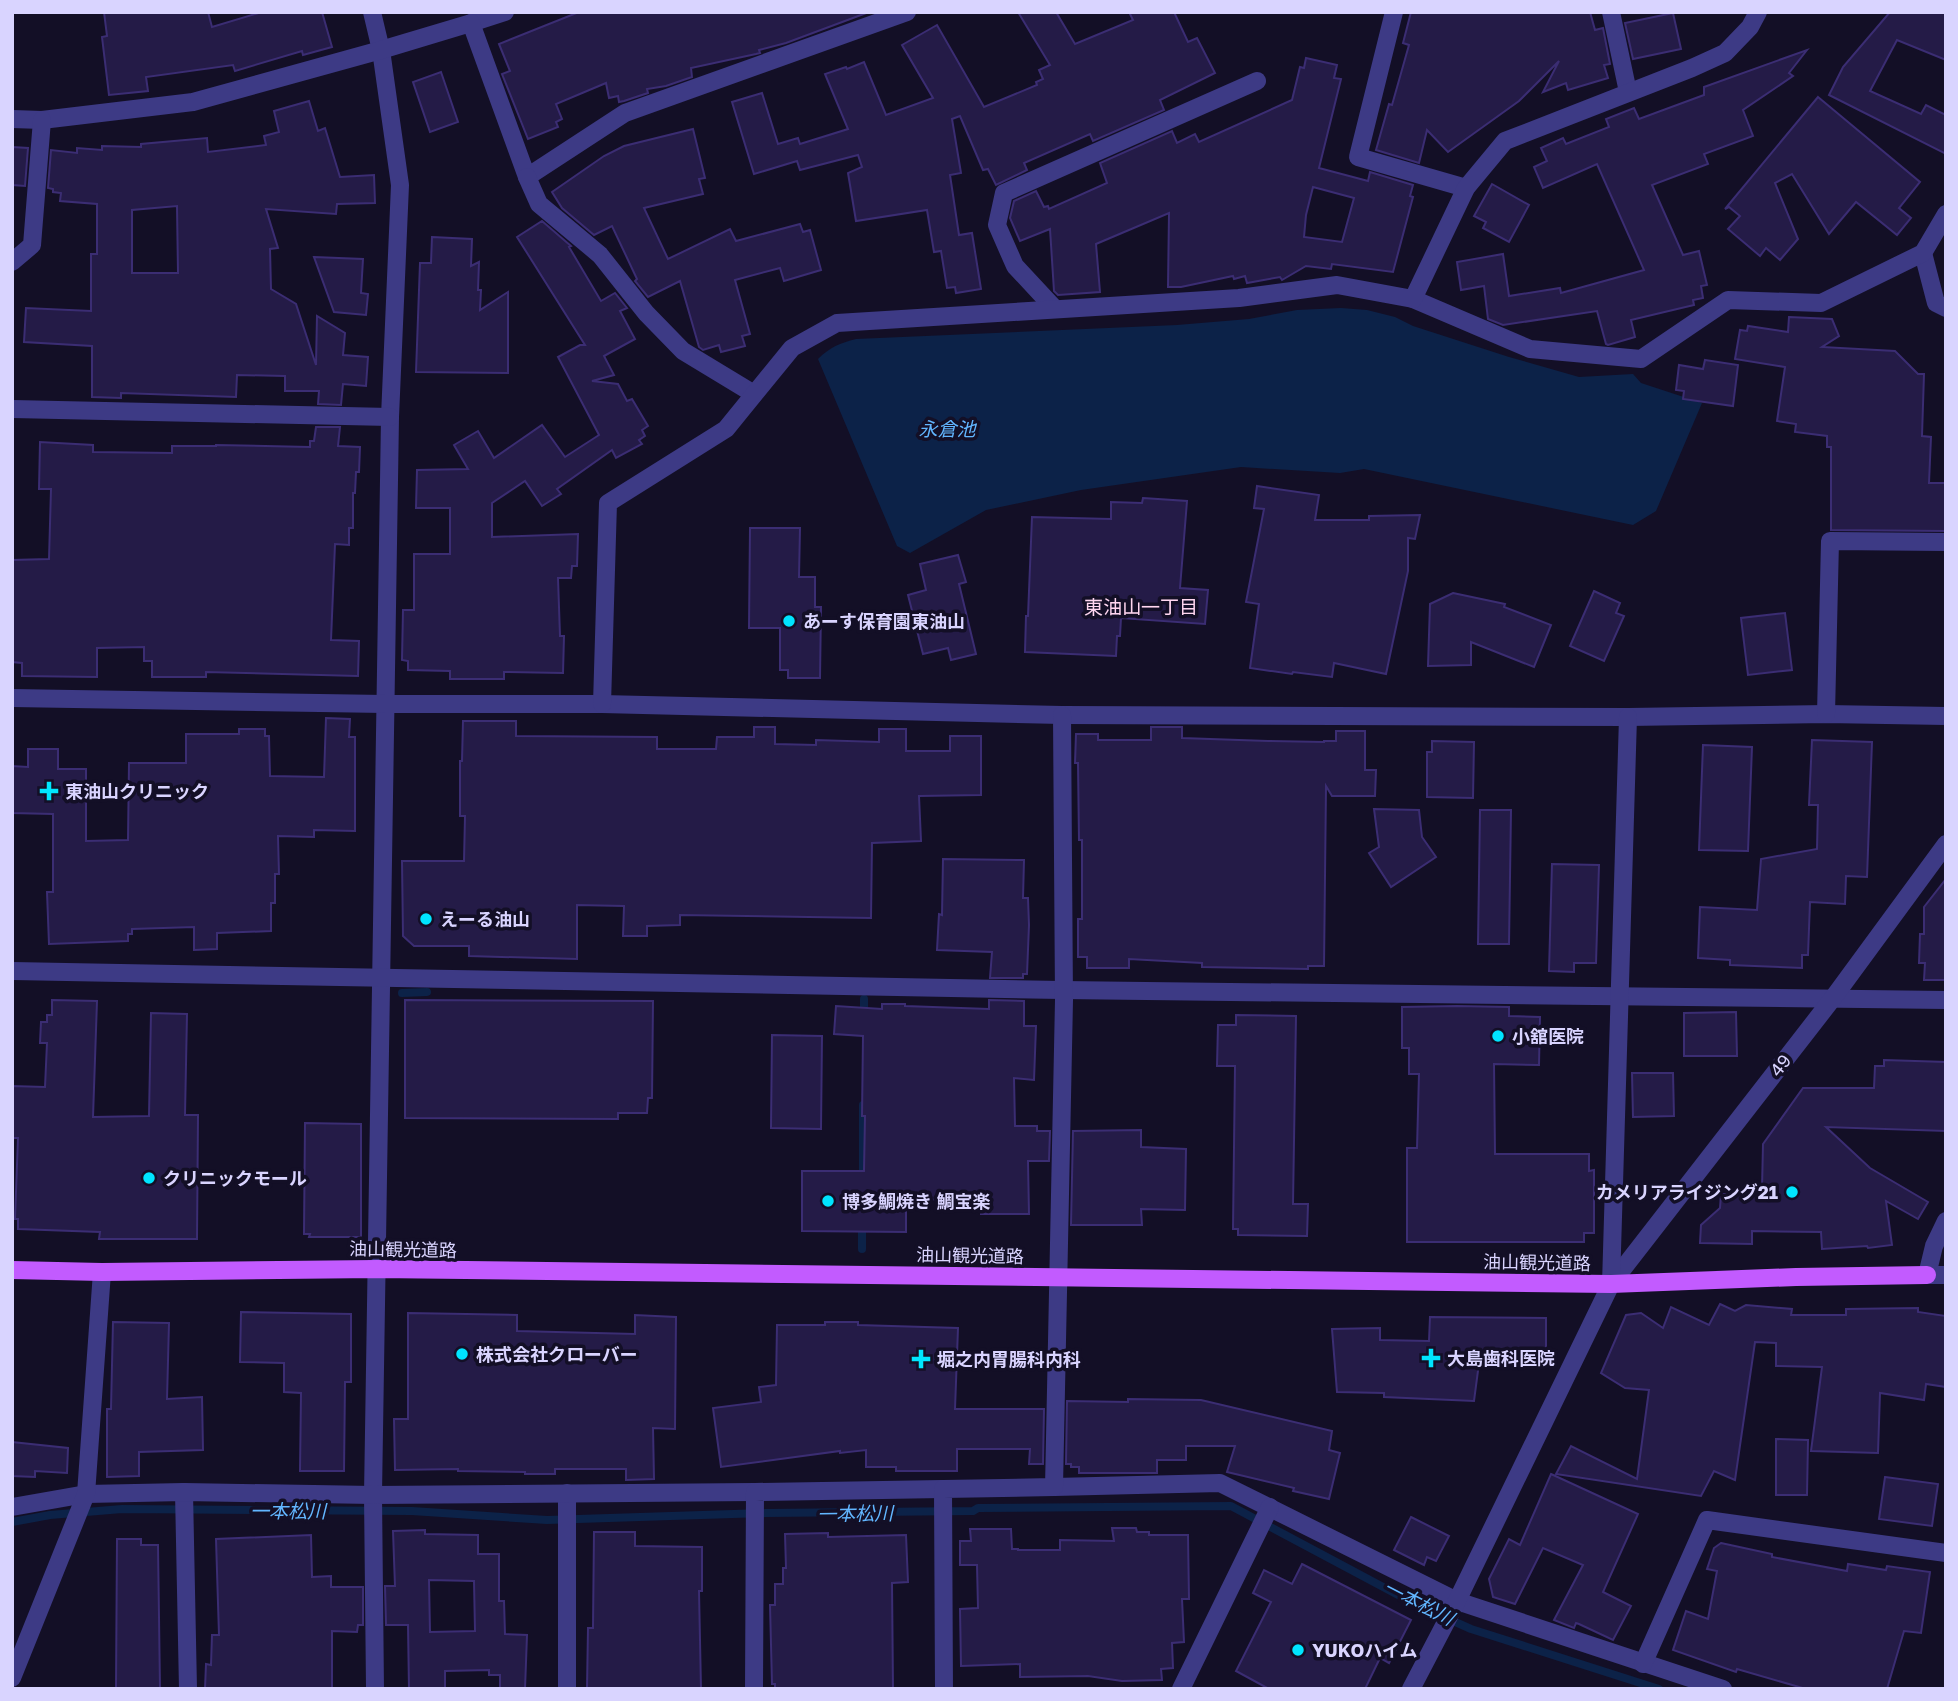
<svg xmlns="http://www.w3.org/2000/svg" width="1958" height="1701" font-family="'Golos Text','Noto Sans JP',sans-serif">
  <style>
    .water { fill: #0c2248 }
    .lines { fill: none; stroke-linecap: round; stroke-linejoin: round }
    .stream { stroke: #0c2248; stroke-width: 8 }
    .building { fill: #241b47; stroke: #3b2d73; stroke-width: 2; fill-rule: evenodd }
    .minor { stroke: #3d3a85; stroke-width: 18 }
    .major { stroke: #c25bff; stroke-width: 18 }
    .poi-dot { fill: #00e5ff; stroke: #130f26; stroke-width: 2.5 }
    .labels { text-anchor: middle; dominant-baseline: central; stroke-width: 7; stroke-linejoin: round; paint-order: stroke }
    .poi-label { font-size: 18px; font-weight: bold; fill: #d9d4ff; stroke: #130f26; text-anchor: start }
    .street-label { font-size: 18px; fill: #d9d4ff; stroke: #130f26 }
    .water-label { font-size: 19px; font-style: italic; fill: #62b6ff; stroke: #130f26 }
    .neighbourhood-label { font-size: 19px; fill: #ffd6f0; stroke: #130f26 }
  </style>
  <rect width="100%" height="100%" fill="#130f26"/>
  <path class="water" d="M1341,308L1367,310L1395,317L1413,326L1509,357L1579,377L1633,374L1641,383L1702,403L1656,511L1633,525L1364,469L1340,473L1241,467L1081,490L986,510L910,553L897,546L818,359C830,347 840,343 856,339L1177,325L1249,319L1297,310Z"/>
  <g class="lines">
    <g class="stream">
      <polyline points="402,993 427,992"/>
      <polyline points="864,1015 864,999"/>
      <polyline points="863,1180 863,1105"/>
      <polyline points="862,1249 862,1221"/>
      <polyline points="12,1522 50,1515 122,1509 412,1511 547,1520 766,1513 973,1511 978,1508 1231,1506 1415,1604 1471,1629 1659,1689"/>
    </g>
  </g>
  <g class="building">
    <polygon points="104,12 208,12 212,27 262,12 322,12 332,47 303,55 302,51 235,71 233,65 146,77 148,91 109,95 102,37 107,36"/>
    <polygon points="579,12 869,12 786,43 759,50 760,53 756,54 691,68 692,77 666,86 647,89 648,93 624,101 619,102 618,96 609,98 606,83 556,104 562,119 556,122 558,127 528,139 502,74 510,71 499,44"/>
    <polygon points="1018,12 1056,12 1075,44 1133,20 1129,12 1174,12 1188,42 1197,38 1215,73 1160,100 1164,110 1093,141 1090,134 1024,163 1027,170 996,185 988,169 983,170 960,116 952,119 961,173 950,175 959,235 972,233 981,289 956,293 955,287 947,288 941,251 934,252 927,210 856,221 848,173 862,167 858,155 800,170 797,161 754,174 732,102 762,93 778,144 798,138 800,144 848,129 825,74 846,67 847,69 864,62 886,115 933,98 902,45 937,25 984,107 1037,85 1036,82 1043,79 1039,70 1050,65"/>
    <polygon points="1411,12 1590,12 1595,30 1603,28 1610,64 1604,65 1608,78 1568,90 1566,83 1543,92 1559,61 1519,101 1448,152 1427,130 1419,163 1376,150 1389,104 1392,105 1409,45 1403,43"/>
    <polygon points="1890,12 1946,12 1946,60 1897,40 1870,91 1921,114 1926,105 1946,115 1946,154 1829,95 1843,67"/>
    <polygon points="1673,13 1681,49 1633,59 1625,23"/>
    <polygon points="1807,50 1789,73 1793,76 1743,110 1753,136 1704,154 1708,164 1652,185 1683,255 1699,251 1707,285 1701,286 1703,298 1693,300 1694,305 1631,320 1635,337 1608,345 1606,344 1597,311 1503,325 1488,319 1484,286 1461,290 1457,262 1503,254 1509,296 1560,288 1561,293 1644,270 1597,164 1543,188 1534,167 1547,161 1541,148 1563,138 1566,144 1609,127 1606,119 1634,108 1639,119 1704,95 1704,87"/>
    <path d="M1306,58L1337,65L1334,78L1341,79L1319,168L1368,181L1370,172L1413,185L1410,196L1413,197L1393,272L1332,264L1331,269L1306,266L1282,280L1280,277L1247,283L1245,276L1234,279L1233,276L1181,287H1168L1169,213L1096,244L1100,292L1058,295L1054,291L1050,229L1020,241L1010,218L1014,201L1036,191L1044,207L1048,206L1049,209L1107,183L1100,163L1172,131L1177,143L1195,134L1199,142L1292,100L1300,67L1304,68ZM1313,187L1354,198L1342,242L1304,237L1306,215Z"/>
    <polygon points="441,72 458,122 430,132 413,82"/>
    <polygon points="1818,97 1920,182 1899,208 1911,218 1897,235 1856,202 1829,234 1792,174 1775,183 1798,239 1780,260 1766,248 1760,256 1728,229 1740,216 1729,207 1725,209"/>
    <path d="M309,101L318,131L325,128L340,177L374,175L375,203L337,204L336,214L266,209L278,248L270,249L271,289L296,304L316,365L317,316L345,333L343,355L368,357L366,386L343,384L341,405L318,404L319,391H285V376L237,375L236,397L121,393V398L92,397V346L24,342L26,308L91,311V254H97V204L60,201L61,193L53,192V189L48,188L51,150L77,153V148L102,150V146L141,147V144L207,138L208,152L266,145L264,136L279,132L274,111ZM177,206L178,273H132V210Z"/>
    <polygon points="693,129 705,178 699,179 703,194 644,208 668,259 730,229 736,241 800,224 803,232 810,230 821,270 784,281 780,268 735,280 750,334 742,336 745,346 721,352 719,345 703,350 699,347 680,281 648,297 635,281 637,279 612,226 594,235 562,208 552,192 604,156 624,146"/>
    <polygon points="12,147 28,148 25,186 12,185"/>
    <polygon points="1492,184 1529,205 1509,242 1483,228 1486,222 1474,216"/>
    <polygon points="542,221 571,246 569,247 601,301 615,293 627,308 620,311 635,339 604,356 614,375 592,381 618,384 627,401 632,399 648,426 642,430 645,436 639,440 642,444 616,458 612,450 557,489 561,494 542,506 525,481 492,503 492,537 578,534 577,566 572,566 571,578 558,578 560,636 564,636 563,673 504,672 504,679 450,679 450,671 408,670 408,661 402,660 403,610 414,610 414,554 450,554 450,508 416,508 417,470 468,469 454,445 478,431 494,458 542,425 565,457 599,435 558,357 580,345 585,345 517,237"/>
    <polygon points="432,237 472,239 471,266 479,262 478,290 481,290 480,310 508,292 508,373 416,372 420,263 431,263"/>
    <polygon points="314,257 363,259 361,293 368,294 366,315 334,312"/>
    <polygon points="1789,317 1832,319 1839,336 1822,347 1895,351 1918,374 1924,374 1922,436 1931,437 1929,483 1946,483 1946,531 1831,530 1831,447 1827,447 1827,436 1795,432 1796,424 1777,421 1785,367 1735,359 1740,330 1747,331 1748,326 1788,332"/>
    <polygon points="1705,360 1738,365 1733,406 1683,399 1684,391 1676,390 1679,365 1703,369"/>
    <polygon points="316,427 340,427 338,446 360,447 359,472 356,472 355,493 353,493 353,528 349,528 349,545 335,544 331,640 359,641 358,676 206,672 206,677 152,677 152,661 144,661 144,647 97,648 97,677 22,676 22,663 12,662 12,560 49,559 51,489 39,489 40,442 93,445 93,452 172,453 172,446 216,446 216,445 310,447 310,441 314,441"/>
    <polygon points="1257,486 1319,495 1315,520 1369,520 1369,516 1420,515 1415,539 1408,538 1408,571 1386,674 1334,663 1332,677 1293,672 1292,674 1250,668 1259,604 1246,602 1264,509 1254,508"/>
    <polygon points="1143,498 1187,501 1180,588 1208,590 1205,624 1121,618 1120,636 1117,636 1116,656 1025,652 1026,616 1028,616 1032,517 1111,519 1111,502 1142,503"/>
    <polygon points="750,528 800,528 799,577 815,577 815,607 821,607 820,678 788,678 788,670 780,670 780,628 749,628"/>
    <polygon points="958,555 966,582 959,584 976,654 951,660 948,648 923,654 908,595 926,590 920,564"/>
    <polygon points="1594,591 1620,603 1616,613 1624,616 1604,661 1570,646"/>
    <polygon points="1453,593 1505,604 1504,607 1551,625 1534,667 1471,642 1471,665 1428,666 1430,604"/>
    <polygon points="1785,613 1792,670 1748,675 1741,618"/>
    <polygon points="326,718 350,719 349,737 355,737 355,831 314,830 314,837 278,836 279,874 275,874 275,903 271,903 271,931 217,933 217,949 194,950 194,927 132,929 132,934 128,934 128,941 49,944 47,892 53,892 53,814 12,813 12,766 28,767 28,749 58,749 58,769 86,769 86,841 128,840 129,763 186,763 186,734 239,734 239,729 265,729 265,736 269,736 270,776 324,777"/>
    <polygon points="463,721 516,721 516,736 657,737 657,749 716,749 717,737 754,737 754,727 775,727 775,744 816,745 816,740 879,742 879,729 906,729 906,751 950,751 950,736 981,736 981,795 919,796 921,841 872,843 871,918 680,915 680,925 647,926 647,936 623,936 624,906 577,905 577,959 469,956 469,946 414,946 403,936 402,861 464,861 465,816 460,816 460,761 462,761"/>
    <polygon points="1151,727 1182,727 1182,738 1268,741 1324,742 1324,741 1336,741 1336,731 1365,731 1365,770 1376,770 1375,796 1332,796 1326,786 1324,966 1308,966 1308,969 1202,967 1202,963 1129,959 1129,968 1087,968 1087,957 1078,957 1078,919 1082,919 1082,840 1079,840 1078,763 1075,763 1076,734 1098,734 1098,740 1151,740"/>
    <polygon points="1812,740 1872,742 1867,877 1846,876 1845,904 1810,902 1808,955 1802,955 1802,968 1730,965 1730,960 1698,958 1700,907 1757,910 1761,859 1817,849 1818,805 1809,805"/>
    <polygon points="1432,741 1474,742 1473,798 1427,797 1427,752 1432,752"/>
    <polygon points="1703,745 1752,747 1748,851 1699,850"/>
    <polygon points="1374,809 1419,810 1422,837 1436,857 1391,887 1369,853 1379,847"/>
    <polygon points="1480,810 1511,810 1509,944 1478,944"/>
    <polygon points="943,859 1024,860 1023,898 1028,898 1029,925 1027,974 1023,974 1023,978 990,978 992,952 937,950 939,914 942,915"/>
    <polygon points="1552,864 1599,865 1596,963 1574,963 1574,972 1549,971"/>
    <polygon points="1946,879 1946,980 1924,980 1925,963 1919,963 1920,934 1924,934 1924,907"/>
    <polygon points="52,1000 97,1001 93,1117 149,1116 151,1013 187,1014 185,1115 198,1115 197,1239 99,1239 100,1232 18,1229 18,1219 15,1219 18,1138 12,1138 12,1086 45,1087 47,1043 40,1043 41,1022 47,1022 47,1015 52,1015"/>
    <polygon points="405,1000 653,1001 652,1098 648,1098 647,1113 618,1113 618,1119 405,1118"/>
    <polygon points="989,1000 1024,1001 1024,1026 1036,1026 1034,1080 1014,1078 1015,1126 1037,1126 1037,1131 1050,1131 1049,1161 1028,1161 1029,1214 981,1214 981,1198 906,1200 906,1232 802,1231 802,1171 864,1171 865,1116 862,1116 863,1036 834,1034 836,1006 882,1009 882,1004 905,1004 905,1006 989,1009"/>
    <polygon points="1457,1006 1509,1007 1509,1016 1540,1017 1539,1065 1494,1064 1495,1154 1589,1154 1589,1171 1594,1170 1594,1233 1584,1233 1584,1242 1407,1242 1407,1148 1417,1148 1419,1074 1409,1074 1409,1048 1402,1048 1402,1007"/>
    <polygon points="1736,1012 1737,1056 1684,1056 1684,1013"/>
    <polygon points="1236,1015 1296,1016 1293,1204 1308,1204 1307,1236 1238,1235 1238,1229 1233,1229 1235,1066 1217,1066 1218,1025 1236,1025"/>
    <polygon points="772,1035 822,1036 821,1129 771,1128"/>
    <polygon points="1884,1060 1946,1062 1946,1131 1826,1127 1870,1168 1928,1202 1918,1219 1886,1201 1892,1245 1868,1248 1867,1246 1822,1249 1821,1232 1752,1231 1752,1244 1700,1243 1701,1225 1720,1208 1721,1194 1760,1194 1760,1189 1762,1189 1763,1144 1803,1088 1874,1088 1875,1066 1884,1066"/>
    <polygon points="1632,1073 1673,1073 1674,1116 1633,1117"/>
    <polygon points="305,1123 361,1124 361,1237 309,1237 310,1234 304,1234"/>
    <polygon points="1141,1130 1141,1147 1186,1149 1185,1210 1141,1209 1142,1225 1071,1225 1073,1131"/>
    <polygon points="1720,1304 1735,1311 1746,1305 1792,1309 1791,1315 1846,1315 1846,1309 1918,1308 1918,1312 1946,1316 1946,1387 1926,1384 1924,1400 1880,1393 1878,1453 1811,1451 1822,1367 1776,1366 1776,1343 1755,1342 1735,1480 1714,1471 1701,1496 1556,1474 1571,1446 1637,1479 1649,1390 1625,1388 1601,1373 1626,1315 1641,1313 1663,1328 1671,1307 1709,1325"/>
    <polygon points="241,1312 351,1314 351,1382 345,1382 344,1471 300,1471 301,1393 284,1392 284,1363 240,1362"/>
    <polygon points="408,1313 517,1315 517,1331 635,1334 635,1315 676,1317 675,1429 653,1428 654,1479 626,1480 626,1469 555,1469 555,1474 525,1474 525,1472 458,1471 458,1469 395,1470 394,1419 408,1419"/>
    <polygon points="1430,1317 1546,1318 1546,1352 1539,1363 1479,1363 1474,1401 1384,1397 1384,1393 1337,1392 1332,1329 1380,1328 1380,1340 1429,1341"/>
    <polygon points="113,1322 169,1323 167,1399 202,1397 203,1450 139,1452 139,1476 107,1477 107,1409 111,1409"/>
    <polygon points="825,1322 858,1322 858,1325 958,1328 955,1409 1044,1409 1043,1464 1029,1464 1030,1449 957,1449 957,1471 896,1471 896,1467 866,1467 866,1450 840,1453 840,1451 721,1467 713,1408 761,1402 759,1387 776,1385 777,1325 825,1325"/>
    <polygon points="1128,1399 1201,1400 1332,1431 1329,1450 1340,1453 1329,1499 1293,1491 1294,1488 1227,1472 1235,1446 1186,1446 1186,1460 1157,1460 1157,1473 1079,1473 1079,1467 1071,1467 1071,1464 1066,1464 1067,1401 1128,1402"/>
    <polygon points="1776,1439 1808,1440 1807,1495 1776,1495"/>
    <polygon points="12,1442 68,1448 67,1473 35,1471 35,1477 12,1476"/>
    <polygon points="1551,1474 1638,1514 1603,1592 1631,1606 1613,1640 1579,1624 1576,1623 1574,1628 1554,1620 1583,1565 1543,1548 1515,1604 1493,1597 1489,1579 1509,1539 1520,1545"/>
    <polygon points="1885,1477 1938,1484 1932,1526 1879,1519"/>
    <polygon points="1411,1517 1449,1536 1436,1561 1427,1557 1424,1565 1394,1550"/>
    <polygon points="1112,1528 1136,1528 1137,1532 1149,1532 1149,1535 1188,1535 1189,1599 1182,1599 1184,1642 1172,1643 1173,1668 1161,1669 1162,1680 1122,1681 1088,1676 1020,1677 1020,1664 961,1666 960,1609 978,1608 977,1565 960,1565 960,1541 971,1541 970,1529 1011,1529 1012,1549 1018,1549 1018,1550 1060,1550 1060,1540 1114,1541"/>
    <path d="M425,1530V1534L478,1535V1554H499V1601H504L505,1634L527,1635L525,1689H500V1675H489V1670L445,1671V1689H409L408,1625H386L385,1586H395L393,1531ZM429,1580L474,1581L475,1631L430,1632Z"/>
    <polygon points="594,1532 635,1532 635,1546 702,1547 702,1591 699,1591 701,1689 587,1689 588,1628 593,1628"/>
    <polygon points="828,1533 828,1537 906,1535 908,1582 892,1583 893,1689 775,1689 775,1684 772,1684 770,1605 775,1605 775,1584 783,1584 783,1568 786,1568 785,1534"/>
    <polygon points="311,1535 312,1577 331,1576 331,1587 363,1587 363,1625 358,1625 357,1632 332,1631 332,1689 205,1689 206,1664 211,1665 212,1635 219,1635 216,1539"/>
    <polygon points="117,1539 141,1539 141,1545 158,1545 160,1689 116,1689"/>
    <polygon points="1721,1543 1772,1554 1772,1557 1847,1571 1848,1564 1886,1570 1887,1566 1930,1572 1921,1633 1904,1631 1887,1689 1806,1689 1737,1669 1736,1672 1673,1650 1686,1611 1708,1619 1717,1571 1707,1569 1714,1548"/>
    <polygon points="1302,1564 1411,1620 1389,1663 1380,1658 1365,1689 1269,1689 1236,1671 1271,1602 1253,1593 1264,1570 1292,1584"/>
  </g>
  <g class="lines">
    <g class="minor">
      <polyline points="372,12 381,50 400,185 390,417 373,1495 375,1689"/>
      <polyline points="1394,12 1358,157 1466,188"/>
      <polyline points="1611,12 1628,92"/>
      <polyline points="471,23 505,12"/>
      <polyline points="12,119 42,120 193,102 381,50 471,23 527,177 625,113 907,12"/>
      <polyline points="527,177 539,204 600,255 646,313 683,351 754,394"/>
      <polyline points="1923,253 1936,303 1946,308"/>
      <polyline points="12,262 32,245 42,120"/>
      <polyline points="1413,299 1530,349 1641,359 1728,300 1821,303 1923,253 1946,214"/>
      <polyline points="1055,309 1015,266 997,225 1004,193 1257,81"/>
      <polyline points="12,409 390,417"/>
      <polyline points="12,698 385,704 602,704 1062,715 1628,717 1826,714 1946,716"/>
      <polyline points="602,704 608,503 726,429 792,348 837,323 1239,298 1337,285 1413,299 1466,188 1505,141 1692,68 1725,53 1750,27 1758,12"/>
      <polyline points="1826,714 1830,541 1946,542"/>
      <path d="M12,971C362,979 712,985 1062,990C1356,994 1651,995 1946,1000"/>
      <polyline points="1946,1221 1934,1246 1927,1275 1946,1275"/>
      <polyline points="1611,1284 1833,998 1946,844"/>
      <polyline points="1054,1487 1220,1483 1457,1601 1723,1689"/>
      <polyline points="184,1492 188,1689"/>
      <polyline points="567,1493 567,1689"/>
      <polyline points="12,1507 86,1494 184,1492 373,1495 755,1492"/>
      <polyline points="1643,1664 1707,1520 1946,1553"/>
      <polyline points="12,1678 86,1494 102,1272"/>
      <polyline points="754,1689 755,1492 943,1489"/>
      <polyline points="944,1689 943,1489 1054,1487 1064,1000 1062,715"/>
      <polyline points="1181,1689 1270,1507"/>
      <polyline points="1411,1689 1457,1601 1611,1284 1628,717"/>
    </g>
    <polyline class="major" points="12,1270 102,1272 377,1269 1611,1284 1796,1277 1927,1275"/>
  </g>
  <g class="poi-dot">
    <circle cx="789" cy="621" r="7"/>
    <path d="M45.5 780.5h7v7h7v7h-7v7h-7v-7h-7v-7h7z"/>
    <circle cx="426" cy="919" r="7"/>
    <circle cx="1498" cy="1036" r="7"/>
    <circle cx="149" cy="1178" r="7"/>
    <circle cx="1792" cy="1192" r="7"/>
    <circle cx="828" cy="1201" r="7"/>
    <circle cx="462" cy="1354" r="7"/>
    <path d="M1427.5 1347.5h7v7h7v7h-7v7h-7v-7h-7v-7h7z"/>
    <path d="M917.5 1348.5h7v7h7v7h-7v7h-7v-7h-7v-7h7z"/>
    <circle cx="1298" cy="1650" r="7"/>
  </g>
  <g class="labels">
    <g class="poi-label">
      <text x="803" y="621">あーす保育園東油山</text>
      <text x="65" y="791">東油山クリニック</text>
      <text x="440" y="919">えーる油山</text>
      <text x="1512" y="1036">小舘医院</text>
      <text x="163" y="1178">クリニックモール</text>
      <text x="1778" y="1192" text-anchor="end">カメリアライジング21</text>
      <text x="842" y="1201">博多鯛焼き 鯛宝楽</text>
      <text x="476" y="1354">株式会社クローバー</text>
      <text x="1447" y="1358">大島歯科医院</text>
      <text x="937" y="1359">堀之内胃腸科内科</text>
      <text x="1312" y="1650">YUKOハイム</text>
    </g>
    <g class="street-label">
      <text transform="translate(1780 1065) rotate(-52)">49</text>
      <text transform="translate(403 1249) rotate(1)">油山観光道路</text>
      <text transform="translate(970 1255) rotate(1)">油山観光道路</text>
      <text transform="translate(1537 1262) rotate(1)">油山観光道路</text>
    </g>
    <g class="water-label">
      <text x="947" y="428">永倉池</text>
      <text x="288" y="1510">一本松川</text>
      <text transform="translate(855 1513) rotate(-1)">一本松川</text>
      <text transform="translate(1419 1602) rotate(27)">一本松川</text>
    </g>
    <g class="neighbourhood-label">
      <text x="1141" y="606">東油山一丁目</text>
    </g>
  </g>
  <rect width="1958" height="1701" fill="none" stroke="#d9d4ff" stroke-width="28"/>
</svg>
